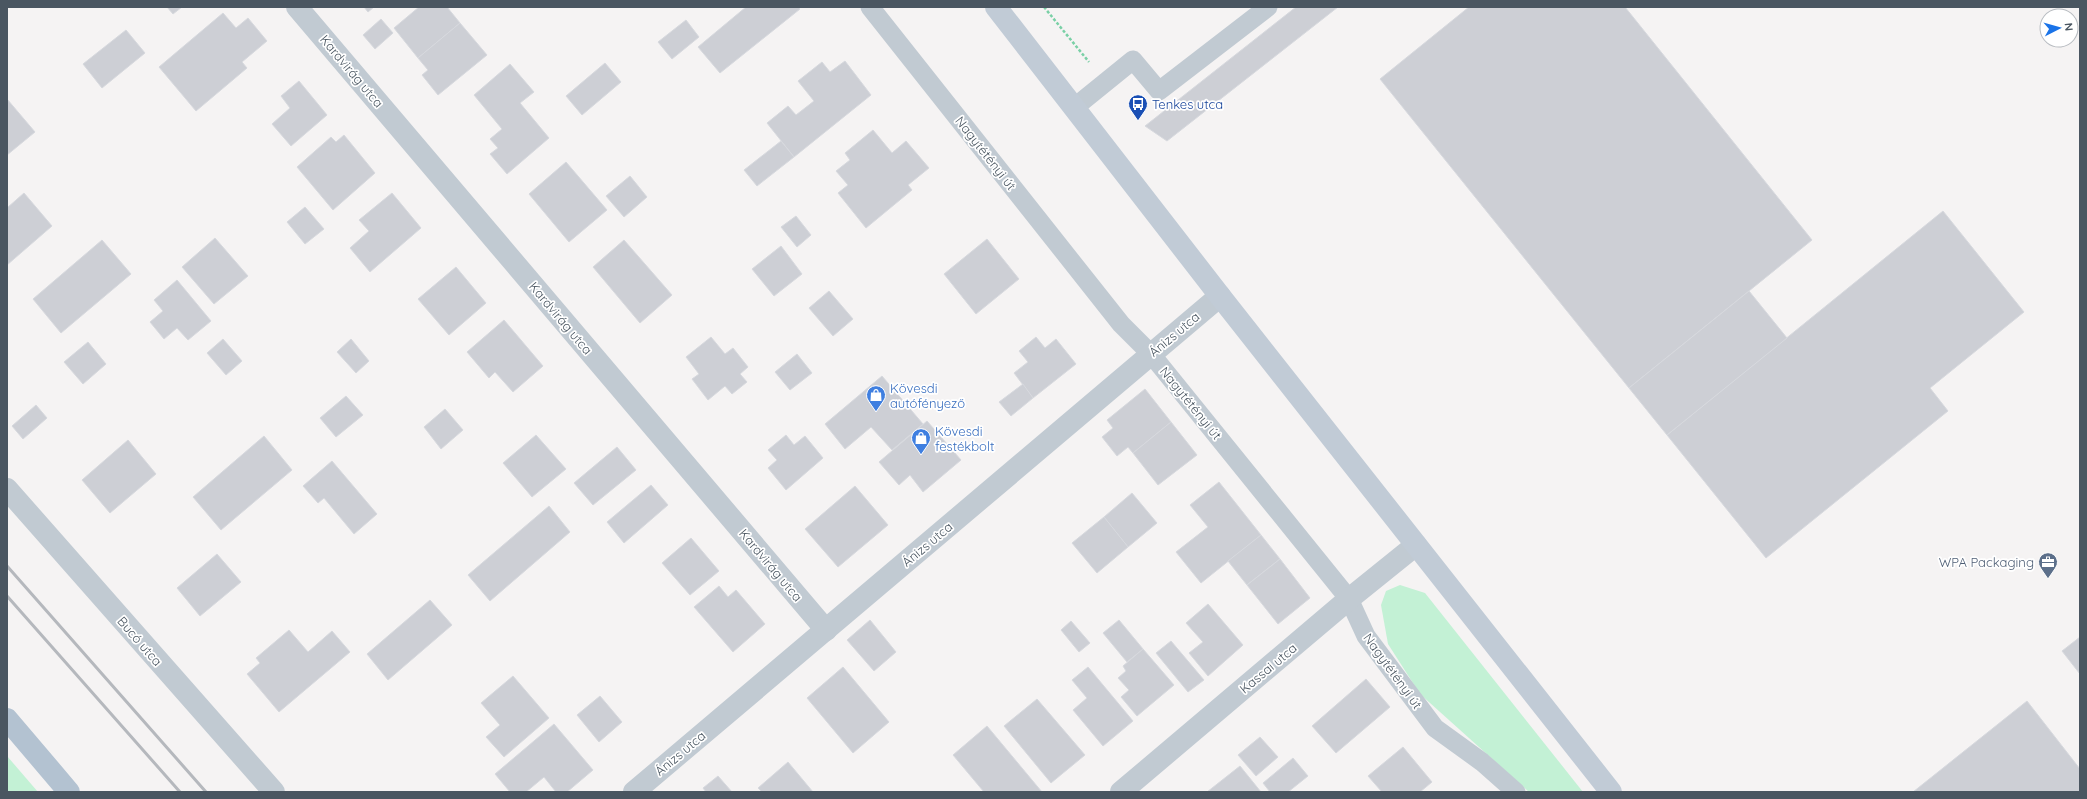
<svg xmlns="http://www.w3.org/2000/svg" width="2087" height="799" font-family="Quicksand,sans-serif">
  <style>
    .green { fill: #c3f1d5 }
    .building { fill: #cdcfd5; stroke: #d7d9de }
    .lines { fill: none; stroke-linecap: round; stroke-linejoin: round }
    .path { stroke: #7ad0a6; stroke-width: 2.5; stroke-dasharray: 3 2; stroke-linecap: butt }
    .service { stroke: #c1cad2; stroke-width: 19 }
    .minor { stroke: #c1cad2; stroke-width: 22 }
    .secondary { stroke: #c1cbd6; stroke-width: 22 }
    .primary { stroke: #b3c2d1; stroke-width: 22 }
    .rail { stroke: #b5b8bd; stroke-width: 3 }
    .labels { text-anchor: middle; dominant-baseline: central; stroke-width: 3.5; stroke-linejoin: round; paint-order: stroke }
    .street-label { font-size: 13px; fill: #4a5661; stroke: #fff }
    .transit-label { font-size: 13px; fill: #164399; stroke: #fff; text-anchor: start }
    .shop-label { font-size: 13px; fill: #366cbe; stroke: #fff; text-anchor: start }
    .service-label { font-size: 13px; fill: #4e5e75; stroke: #fff; text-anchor: end }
  </style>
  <rect width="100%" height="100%" fill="#f5f3f3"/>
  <g class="green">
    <polygon points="1400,585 1425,593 1583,792 1529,792 1420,694 1388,644 1381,605 1386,591"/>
    <polygon points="7,756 38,792 7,792"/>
  </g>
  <g class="building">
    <polygon points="167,7 182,7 173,14"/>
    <polygon points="364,7 374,7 368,12"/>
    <polygon points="419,7 447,7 460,23 418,58 394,28"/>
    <polygon points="746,7 798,7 800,9 720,73 698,47"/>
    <polygon points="1296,7 1338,7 1167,141 1145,126"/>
    <polygon points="1469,7 1625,7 1812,240 1629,388 1380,79"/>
    <polygon points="223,13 236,28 248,18 267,41 242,62 247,68 196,111 159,67"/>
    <polygon points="381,19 393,33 375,49 363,35"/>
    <polygon points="686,20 699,37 672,59 658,42"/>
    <polygon points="460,23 487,55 438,95 422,75 428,70 418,58"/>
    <polygon points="126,30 145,53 102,88 83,64"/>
    <polygon points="845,61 871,95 794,157 767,123 788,106 796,115 814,101 798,81 822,62 830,72"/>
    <polygon points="605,63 621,82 582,115 566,96"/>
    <polygon points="510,64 534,92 520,103 549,138 507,174 490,154 498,148 490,139 502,129 474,95"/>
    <polygon points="299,81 327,115 291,146 272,124 290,108 281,96"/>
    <polygon points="7,99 35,132 7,155"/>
    <polygon points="873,130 892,153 906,141 929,168 908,185 912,190 866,228 838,193 848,185 836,171 850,160 845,153"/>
    <polygon points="344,135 375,173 333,210 297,167 331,137 336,142"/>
    <polygon points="781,141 794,157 757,186 744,170"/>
    <polygon points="566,162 607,210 569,242 529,194"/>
    <polygon points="630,176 647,197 624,217 606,196"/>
    <polygon points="24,193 52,226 7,265 7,208"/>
    <polygon points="392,193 421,228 370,272 350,248 369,231 359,220"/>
    <polygon points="305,207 324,229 305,244 287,222"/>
    <polygon points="1943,211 2024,312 1930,388 1948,411 1766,558 1667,435"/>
    <polygon points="796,216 811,235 797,247 781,227"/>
    <polygon points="215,238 248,276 214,304 182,267"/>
    <polygon points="987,239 1019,279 976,314 944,274"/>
    <polygon points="102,240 131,274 61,333 33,299"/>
    <polygon points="624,240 672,295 640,323 593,267"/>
    <polygon points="781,246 802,274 774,296 752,269"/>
    <polygon points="456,267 486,303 449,335 418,299"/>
    <polygon points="177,280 211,321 188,340 177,328 164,339 150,322 163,311 154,300"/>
    <polygon points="829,291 853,319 833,336 809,308"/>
    <polygon points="1749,291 1787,338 1667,435 1629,388"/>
    <polygon points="504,320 543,366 513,392 495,372 489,378 467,352"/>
    <polygon points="711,337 725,354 733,348 748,367 740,374 747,382 732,394 725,386 708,400 692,379 699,374 686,357"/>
    <polygon points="1036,337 1045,348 1056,339 1076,364 1033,398 1014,373 1028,362 1019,351"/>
    <polygon points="223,339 242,361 226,375 207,353"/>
    <polygon points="351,339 369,361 356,373 337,352"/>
    <polygon points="88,342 106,364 83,384 64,362"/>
    <polygon points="797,354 812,373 790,390 775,372"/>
    <polygon points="882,376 923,424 892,450 871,427 845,449 825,424"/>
    <polygon points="1023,384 1033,398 1011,416 999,402"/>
    <polygon points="1145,389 1171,422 1133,453 1128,447 1117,456 1102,437 1113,428 1107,420"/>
    <polygon points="346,396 363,415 336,437 320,418"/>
    <polygon points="36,405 47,418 23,439 12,426"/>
    <polygon points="445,409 463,430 441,449 424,427"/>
    <polygon points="927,421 961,460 923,492 910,475 899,485 879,462"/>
    <polygon points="1171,422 1197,455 1158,485 1133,453"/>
    <polygon points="536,435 566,469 532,497 503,463"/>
    <polygon points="786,435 794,445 805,436 823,458 786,490 768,468 777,460 768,450"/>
    <polygon points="264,436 292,470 221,530 193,497"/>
    <polygon points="128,440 156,474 110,513 82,480"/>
    <polygon points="617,447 636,470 593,505 574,483"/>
    <polygon points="332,461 377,514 354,534 324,498 318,503 303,486"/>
    <polygon points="1219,482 1261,535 1201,583 1176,552 1208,527 1190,505"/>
    <polygon points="651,485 668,505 624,543 607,522"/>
    <polygon points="855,486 888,525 838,567 805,529"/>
    <polygon points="1132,493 1157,523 1128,547 1104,517"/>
    <polygon points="549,506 570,532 490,601 468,575"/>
    <polygon points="1104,517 1128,547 1097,573 1072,543"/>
    <polygon points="1261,535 1280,559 1247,585 1228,561"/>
    <polygon points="691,538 719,571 690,595 662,563"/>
    <polygon points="217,554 241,582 200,616 177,588"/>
    <polygon points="1280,559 1310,598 1278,624 1247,585"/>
    <polygon points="719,586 728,597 736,590 765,624 733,652 694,607"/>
    <polygon points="430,600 452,625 388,680 367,654"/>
    <polygon points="1208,604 1243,645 1208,676 1189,653 1203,642 1186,623"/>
    <polygon points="870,620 896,652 874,671 847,640"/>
    <polygon points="1119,620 1143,649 1127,662 1103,633"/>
    <polygon points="1071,621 1090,643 1079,652 1061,630"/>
    <polygon points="289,630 308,652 332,631 350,652 279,712 247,674 260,663 256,658"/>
    <polygon points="2080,637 2080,674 2062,651"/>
    <polygon points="1171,641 1204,680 1188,692 1156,653"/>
    <polygon points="1143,649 1174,685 1137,716 1121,697 1129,690 1118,678 1126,671 1123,666"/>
    <polygon points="843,667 889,722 853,753 807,698"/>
    <polygon points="1088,667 1133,721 1103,746 1073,710 1087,698 1072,680"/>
    <polygon points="513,676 549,718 504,757 486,737 500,725 481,703"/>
    <polygon points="1366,679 1390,707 1336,753 1312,726"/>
    <polygon points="600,696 622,722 599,742 577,715"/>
    <polygon points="1037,699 1085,755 1051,783 1004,726"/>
    <polygon points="2027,701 2080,769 2080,792 1913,792"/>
    <polygon points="554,724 593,770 567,792 556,792 544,777 526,792 510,792 495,774"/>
    <polygon points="987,726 1042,792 984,792 953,755"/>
    <polygon points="1260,737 1278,757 1256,776 1238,755"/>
    <polygon points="1403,747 1432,782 1420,792 1382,792 1368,776"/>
    <polygon points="1293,758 1308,776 1288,792 1270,792 1263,783"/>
    <polygon points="788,762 813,792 762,792 758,788"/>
    <polygon points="1240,766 1261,792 1207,792"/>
    <polygon points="718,776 732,792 706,792 703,788"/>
  </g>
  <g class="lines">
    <polyline class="path" points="1044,7 1089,62"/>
    <g class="service">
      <polyline points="870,7 1121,324 1151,354 1349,599 1366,636 1435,728 1482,762 1516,792"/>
      <polyline points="1075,107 1133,60 1159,91 1268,7"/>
    </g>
    <g class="minor">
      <polyline points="297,7 826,630"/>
      <polyline points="7,489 274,792"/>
      <polyline points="634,792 1220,296"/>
      <polyline points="1121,792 1349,599 1416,545"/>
    </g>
    <polyline class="secondary" points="996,7 1220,296 1611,792"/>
    <polyline class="primary" points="7,719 69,792"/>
    <g class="rail">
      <polyline points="7,566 206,792"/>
      <polyline points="7,596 180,792"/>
    </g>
  </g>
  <defs>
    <g id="bus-pin" transform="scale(1)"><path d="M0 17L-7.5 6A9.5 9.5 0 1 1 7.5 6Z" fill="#1a4fb4" stroke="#fff"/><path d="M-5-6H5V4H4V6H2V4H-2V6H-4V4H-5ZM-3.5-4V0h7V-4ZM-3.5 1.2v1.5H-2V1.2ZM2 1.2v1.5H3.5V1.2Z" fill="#fff"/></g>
    <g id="shop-pin" transform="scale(1)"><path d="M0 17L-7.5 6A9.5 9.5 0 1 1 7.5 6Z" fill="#3f7fe0" stroke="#fff"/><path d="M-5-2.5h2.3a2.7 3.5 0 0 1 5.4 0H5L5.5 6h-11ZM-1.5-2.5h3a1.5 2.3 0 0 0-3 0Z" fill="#fff"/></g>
    <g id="office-pin" transform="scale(1)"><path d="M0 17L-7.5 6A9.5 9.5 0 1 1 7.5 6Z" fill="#5c6f8a" stroke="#fff"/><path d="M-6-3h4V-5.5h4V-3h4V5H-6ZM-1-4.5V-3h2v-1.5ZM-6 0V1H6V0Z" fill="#fff"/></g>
  </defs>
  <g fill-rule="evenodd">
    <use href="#bus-pin" x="1138" y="104"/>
    <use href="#shop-pin" x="876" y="395"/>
    <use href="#shop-pin" x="921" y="438"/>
    <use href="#office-pin" x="2048" y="562"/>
  </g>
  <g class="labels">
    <g class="street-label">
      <text transform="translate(352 71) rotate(50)">Kardvirág utca</text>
      <text transform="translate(986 153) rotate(52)">Nagytétényi út</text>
      <text transform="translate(561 318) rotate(50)">Kardvirág utca</text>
      <text transform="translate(1174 334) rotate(-40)">Ánizs utca</text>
      <text transform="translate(1191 403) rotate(51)">Nagytétényi út</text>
      <text transform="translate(927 544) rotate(-40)">Ánizs utca</text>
      <text transform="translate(771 565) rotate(50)">Kardvirág utca</text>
      <text transform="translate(140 641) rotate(49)">Bucó utca</text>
      <text transform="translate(1268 668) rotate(-40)">Kassai utca</text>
      <text transform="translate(1393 671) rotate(54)">Nagytétényi út</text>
      <text transform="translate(680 753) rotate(-40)">Ánizs utca</text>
    </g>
    <g class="transit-label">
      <text x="1152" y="104">Tenkes utca</text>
    </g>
    <g class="shop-label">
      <text x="890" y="388">Kövesdi<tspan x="890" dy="15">autófényező</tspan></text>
      <text x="935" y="431">Kövesdi<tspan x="935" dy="15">festékbolt</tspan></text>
    </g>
    <g class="service-label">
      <text x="2034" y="562">WPA Packaging</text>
    </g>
  </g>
  <rect width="2087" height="799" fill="none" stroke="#4a5661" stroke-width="16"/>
  <g transform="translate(2059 28) rotate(84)"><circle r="19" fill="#ffffff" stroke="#b7bbc0"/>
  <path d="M0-3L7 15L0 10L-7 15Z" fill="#1a73e8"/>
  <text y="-6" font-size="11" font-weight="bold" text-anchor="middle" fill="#4a5661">N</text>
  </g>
</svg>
